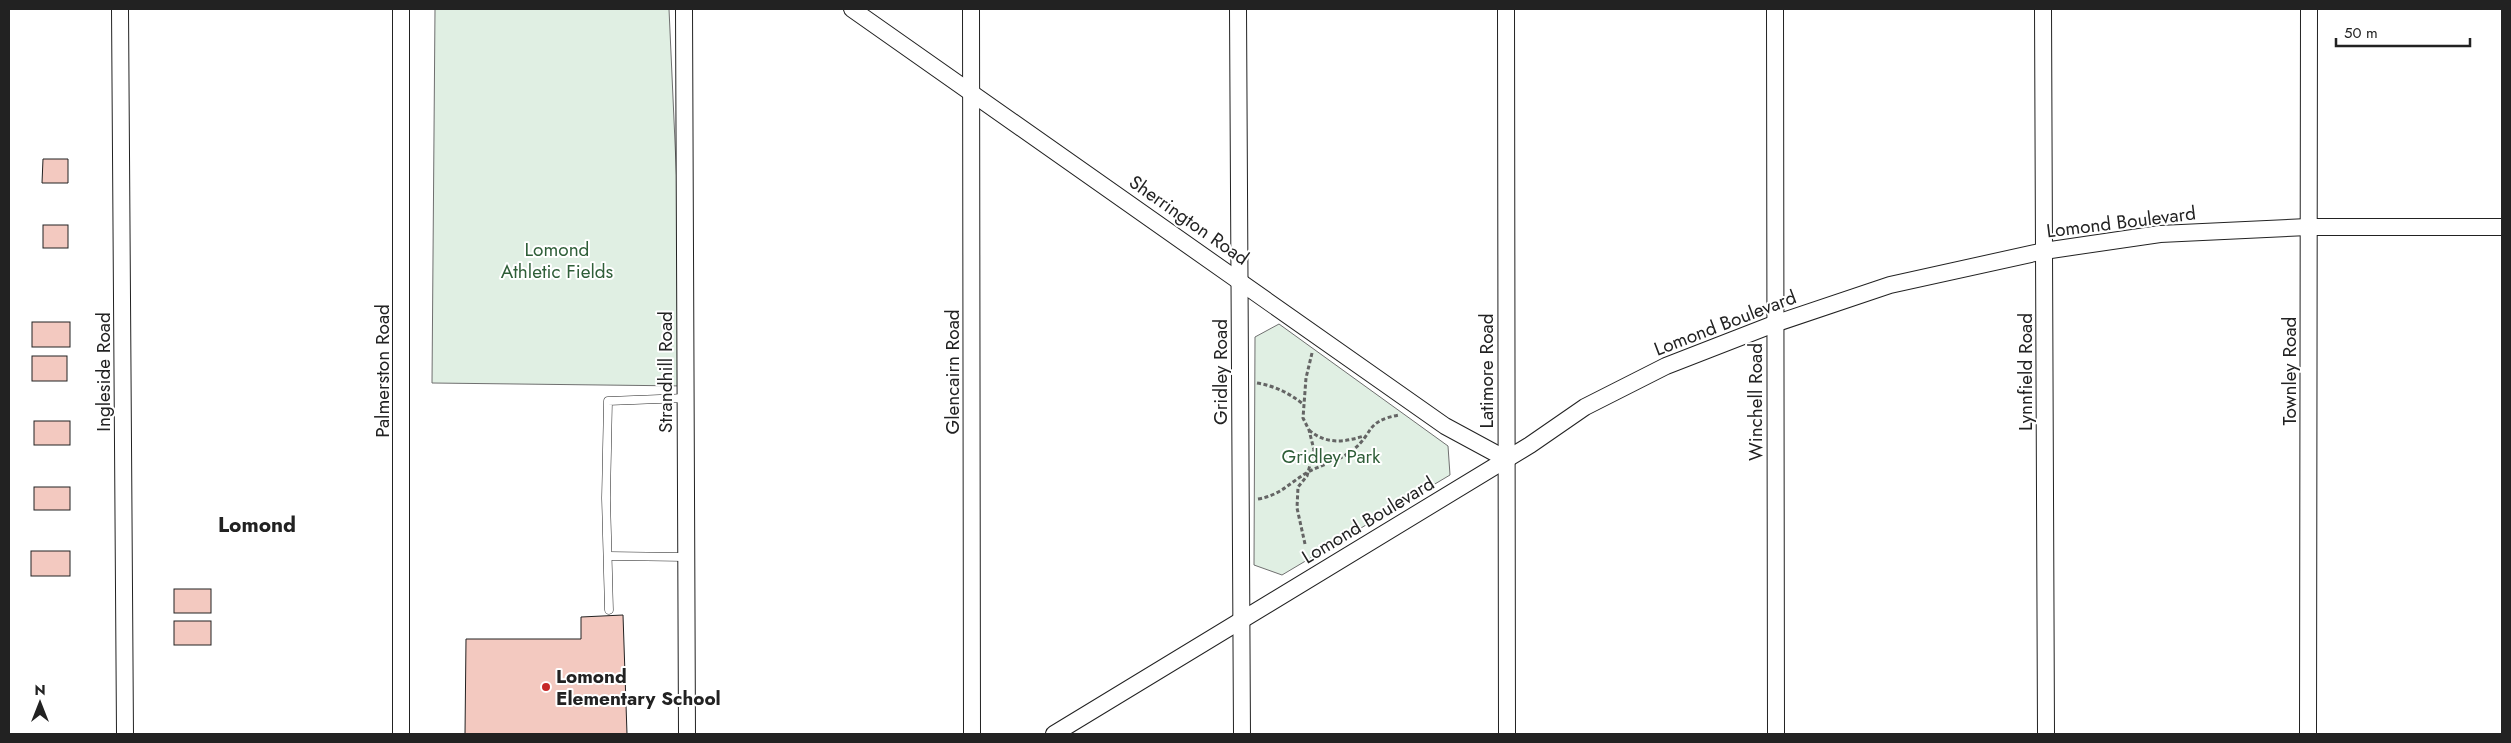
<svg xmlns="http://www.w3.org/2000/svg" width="2511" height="743" font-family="Jost,sans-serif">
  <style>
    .park { fill: #e0efe3; stroke: #6f6f6f }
    .building { fill: #f3c9c0; stroke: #222 }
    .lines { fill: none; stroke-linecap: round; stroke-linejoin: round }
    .lane-casing { stroke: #222; stroke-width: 9 }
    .street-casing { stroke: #222; stroke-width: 18 }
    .path { stroke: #646464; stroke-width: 3; stroke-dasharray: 4 2.5; stroke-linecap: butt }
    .lane { stroke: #fff; stroke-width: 8 }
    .street { stroke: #fff; stroke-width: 16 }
    .poi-dot { fill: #c62828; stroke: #fff; stroke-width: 2 }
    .labels { text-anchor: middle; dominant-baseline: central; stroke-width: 4; stroke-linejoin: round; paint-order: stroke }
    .street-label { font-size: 19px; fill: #222; stroke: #fff }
    .park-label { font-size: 19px; fill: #2f5e38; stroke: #fff }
    .poi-label { font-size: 19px; font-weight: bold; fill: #222; stroke: #fff; text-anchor: start }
    .quarter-label { font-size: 21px; font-weight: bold; fill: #222; stroke: #fff }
  </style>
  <rect width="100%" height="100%" fill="#fff"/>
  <g class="park">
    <polygon points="435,9 669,9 686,386 432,383"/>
    <polygon points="1279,324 1448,446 1450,475 1282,575 1254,565 1255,337"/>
  </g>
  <g class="building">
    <polygon points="43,159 68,159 68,183 42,183"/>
    <rect x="43" y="225" width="25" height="23"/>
    <rect x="32" y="322" width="38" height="25"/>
    <rect x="32" y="356" width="35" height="25"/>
    <rect x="34" y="421" width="36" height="24"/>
    <rect x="34" y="487" width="36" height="23"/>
    <rect x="31" y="551" width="39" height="25"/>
    <rect x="174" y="589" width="37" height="24"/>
    <polygon points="623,615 627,734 465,734 466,639 581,639 581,617"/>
    <rect x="174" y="621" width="37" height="24"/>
  </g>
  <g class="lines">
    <g class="lane-casing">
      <g id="lane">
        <polyline points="608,556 686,557"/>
        <polyline points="609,610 606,498 608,401 686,398"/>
      </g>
    </g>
    <g class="street-casing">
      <g id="street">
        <polyline points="120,9 125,734"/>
        <polyline points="684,9 687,734"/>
        <polyline points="852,9 1445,426 1506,459"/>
        <polyline points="971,9 972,734"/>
        <polyline points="1238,9 1242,734"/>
        <polyline points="1506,9 1507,734"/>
        <polyline points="1775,9 1776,734"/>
        <polyline points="2043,9 2046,734"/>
        <polyline points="401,734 401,9"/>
        <polyline points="1054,734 1530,445 1585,407 1666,366 1774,324 1890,285 2044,251 2160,234 2308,227 2502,227"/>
        <polyline points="2308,734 2309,9"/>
      </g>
    </g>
    <g class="path">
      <path d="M1257,383C1275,386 1289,393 1303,404"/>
      <path d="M1309,430C1326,445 1345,442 1364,436"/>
      <path d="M1258,499C1281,495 1289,483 1308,472C1323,464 1339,461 1353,450C1374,433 1365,421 1399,415"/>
      <polyline points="1305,544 1297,508 1298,487 1307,476 1314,450 1309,430 1303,418 1306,378 1312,353"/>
    </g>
    <use href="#lane" class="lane"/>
    <use href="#street" class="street"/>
  </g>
  <circle class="poi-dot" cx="546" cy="687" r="5"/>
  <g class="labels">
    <g class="street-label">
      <text transform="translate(1189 220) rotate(35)">Sherrington Road</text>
      <text transform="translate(2121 222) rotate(-7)">Lomond Boulevard</text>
      <text transform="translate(1725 323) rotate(-21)">Lomond Boulevard</text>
      <text transform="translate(382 371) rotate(-90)">Palmerston Road</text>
      <text transform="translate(1486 371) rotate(-90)">Latimore Road</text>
      <text transform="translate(2289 371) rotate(-90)">Townley Road</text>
      <text transform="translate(103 372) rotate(-90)">Ingleside Road</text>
      <text transform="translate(665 372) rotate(-90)">Strandhill Road</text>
      <text transform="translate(952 372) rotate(-90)">Glencairn Road</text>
      <text transform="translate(1220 372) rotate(-90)">Gridley Road</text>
      <text transform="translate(2025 372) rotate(-90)">Lynnfield Road</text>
      <text transform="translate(1755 402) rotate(-90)">Winchell Road</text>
      <text transform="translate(1368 520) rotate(-31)">Lomond Boulevard</text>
    </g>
    <g class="park-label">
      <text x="557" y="249">Lomond<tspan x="557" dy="22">Athletic Fields</tspan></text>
      <text x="1331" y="456">Gridley Park</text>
    </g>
    <g class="poi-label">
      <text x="556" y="676">Lomond<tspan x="556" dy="22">Elementary School</tspan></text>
    </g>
    <g class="quarter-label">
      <text x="257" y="525">Lomond</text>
    </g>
  </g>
  <rect width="2511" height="743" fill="none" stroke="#222222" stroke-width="20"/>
  <g transform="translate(40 703)" stroke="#ffffff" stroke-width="4" paint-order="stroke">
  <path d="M0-4L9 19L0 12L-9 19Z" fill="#222222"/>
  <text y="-8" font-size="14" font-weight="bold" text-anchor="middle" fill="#222222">N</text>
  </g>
  <path d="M2336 38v8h134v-8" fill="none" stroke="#222222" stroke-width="2.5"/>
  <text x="2344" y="38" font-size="15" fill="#222222" stroke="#ffffff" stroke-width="4" paint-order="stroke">50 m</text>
</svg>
